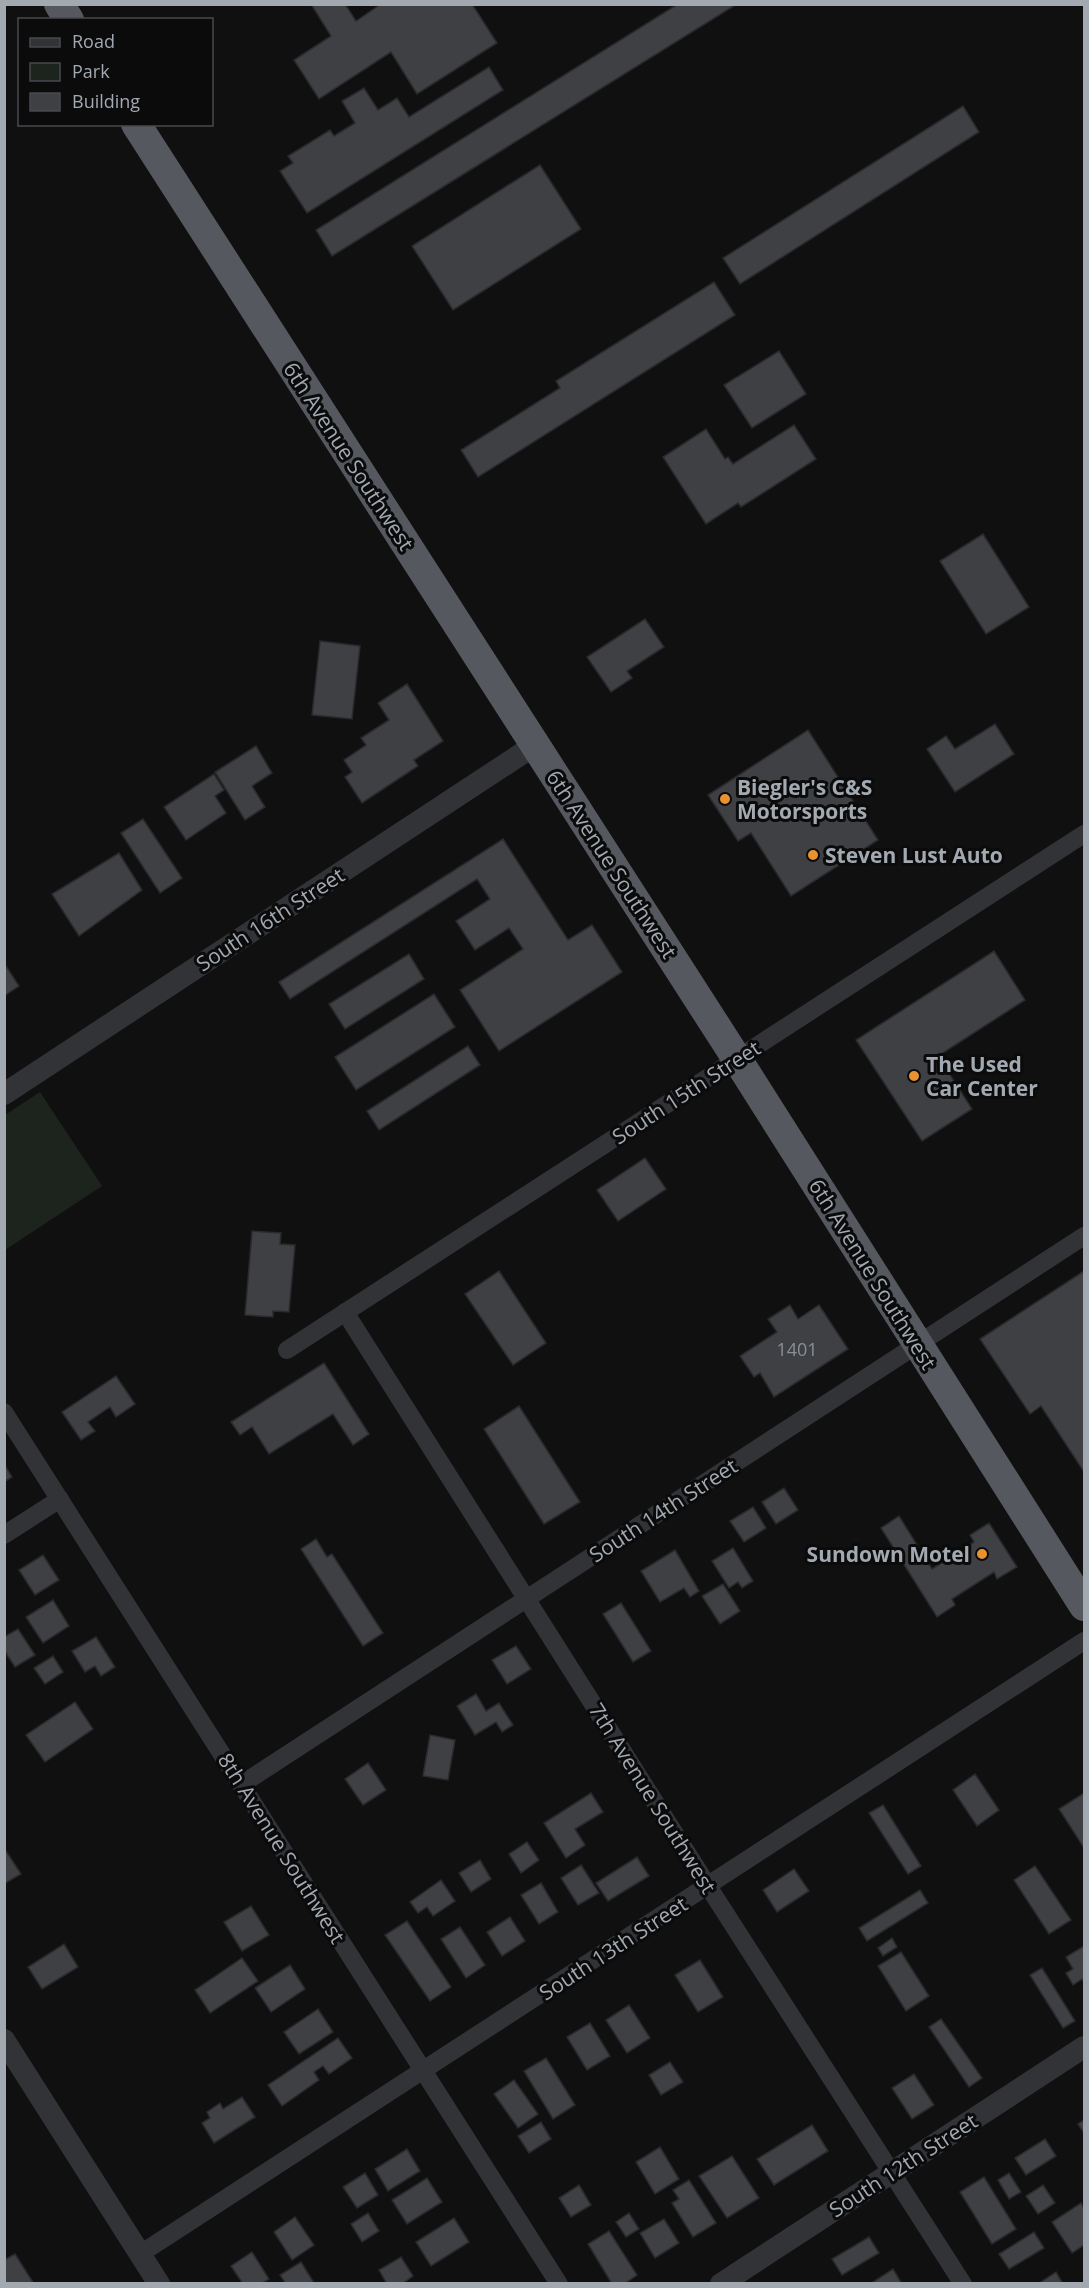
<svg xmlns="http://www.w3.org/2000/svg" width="1089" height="2288" font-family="'Open Sans',sans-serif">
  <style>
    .green { fill: #1c241d }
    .building { fill: #3f4044; stroke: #2a2a2d; stroke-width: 1.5 }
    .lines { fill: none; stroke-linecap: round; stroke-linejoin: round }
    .minor { stroke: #313336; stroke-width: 18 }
    .tertiary { stroke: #313336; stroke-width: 22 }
    .trunk { stroke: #55585e; stroke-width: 30 }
    .poi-dot { fill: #e99230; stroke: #0b0b0c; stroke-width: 2 }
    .labels { text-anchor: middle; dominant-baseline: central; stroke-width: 6; stroke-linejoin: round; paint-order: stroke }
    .number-label { font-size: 18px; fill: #898f96 }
    .street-label { font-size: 21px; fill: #a2a9b1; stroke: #0b0b0c }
    .poi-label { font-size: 21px; font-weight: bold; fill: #a2a9b1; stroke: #0b0b0c; text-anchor: start }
  </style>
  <rect width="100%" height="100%" fill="#101011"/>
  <polygon class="green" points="40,1092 102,1186 5,1250 5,1115"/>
  <g class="building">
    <polygon points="311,4 345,4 356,21 381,4 472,4 497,43 417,94 391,52 319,99 294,60 331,36"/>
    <polygon points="678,4 737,4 332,256 316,230"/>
    <polygon points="489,67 503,90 307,213 280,171 293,163 288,156 330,130 334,136 355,123 342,101 364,88 378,110 397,98 409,117"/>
    <polygon points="963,106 979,132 740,284 723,258"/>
    <polygon points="540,165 581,229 453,310 412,246"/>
    <polygon points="714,282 735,315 478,477 461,450 560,388 556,381"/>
    <polygon points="779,351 806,394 752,428 724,385"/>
    <polygon points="794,425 816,459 741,507 738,503 706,524 663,457 706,429 725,459 728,457 733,464"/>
    <polygon points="983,534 1029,607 986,634 940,561"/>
    <polygon points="645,619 664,647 627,671 632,678 611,692 587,657"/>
    <polygon points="320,641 360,646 352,719 312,715"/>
    <polygon points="407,684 443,741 414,760 418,766 362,803 345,777 352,772 344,760 366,745 361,738 389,720 378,703"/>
    <polygon points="995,724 1014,754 955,792 927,749 946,736 955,749"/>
    <polygon points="808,730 878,840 791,896 751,833 738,841 708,795"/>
    <polygon points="256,746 272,773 252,786 265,807 245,820 215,772"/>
    <polygon points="214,774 224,790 215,796 226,813 186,840 164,807"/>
    <polygon points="143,819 182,878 160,893 121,833"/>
    <polygon points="503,839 568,940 592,925 622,972 499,1051 460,990 523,949 509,928 475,950 456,921 490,899 477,879 290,999 279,982"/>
    <polygon points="119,853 142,890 79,936 52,894"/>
    <polygon points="994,951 1025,1000 938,1056 972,1109 922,1141 856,1040"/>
    <polygon points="409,954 424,979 345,1029 329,1004"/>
    <polygon points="4,963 19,986 4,996"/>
    <polygon points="434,994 455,1027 356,1090 335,1057"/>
    <polygon points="468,1046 480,1065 379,1130 367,1111"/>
    <polygon points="645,1158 666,1189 618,1221 597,1190"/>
    <polygon points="252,1231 281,1233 280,1244 295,1245 289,1312 273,1311 273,1317 245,1315"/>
    <polygon points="499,1271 546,1343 513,1365 465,1294"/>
    <polygon points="1084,1271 1084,1472 1041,1406 1030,1414 980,1339"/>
    <polygon points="790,1305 798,1319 819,1305 848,1349 774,1397 760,1373 754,1377 740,1356 777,1332 768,1319"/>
    <polygon points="324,1363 369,1434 353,1445 333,1414 269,1454 252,1427 240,1435 231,1422"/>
    <polygon points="116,1376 135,1404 116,1417 110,1407 88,1422 95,1431 81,1440 62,1412"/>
    <polygon points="519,1406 580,1502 544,1524 484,1429"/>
    <polygon points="4,1464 12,1477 4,1482"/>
    <polygon points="784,1488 798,1510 776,1524 762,1502"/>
    <polygon points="753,1507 766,1528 744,1542 730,1521"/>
    <polygon points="899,1516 932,1569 974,1542 970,1535 989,1523 1017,1567 997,1579 994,1572 952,1599 955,1605 937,1617 881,1528"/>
    <polygon points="316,1539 327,1557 332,1554 383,1633 363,1646 301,1549"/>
    <polygon points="733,1548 753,1581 742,1588 738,1582 729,1588 712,1561"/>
    <polygon points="675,1550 699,1591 690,1597 684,1588 660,1602 641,1571"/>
    <polygon points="43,1555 59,1580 35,1595 19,1570"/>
    <polygon points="723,1584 740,1611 720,1624 702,1596"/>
    <polygon points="53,1600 69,1626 43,1643 26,1617"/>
    <polygon points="621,1603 651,1651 633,1662 603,1614"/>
    <polygon points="18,1629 35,1655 15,1667 4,1650 4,1637"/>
    <polygon points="96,1637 115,1667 101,1676 95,1666 85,1672 72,1651"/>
    <polygon points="516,1646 531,1669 507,1684 492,1660"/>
    <polygon points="53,1656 63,1672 45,1684 34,1668"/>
    <polygon points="476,1694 486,1711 499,1703 513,1725 502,1732 496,1722 475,1735 457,1706"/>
    <polygon points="75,1702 93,1729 45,1762 26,1735"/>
    <polygon points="430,1735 455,1740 448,1780 423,1776"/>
    <polygon points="368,1763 386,1790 363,1805 345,1779"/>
    <polygon points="975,1774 999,1810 977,1826 953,1790"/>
    <polygon points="591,1793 603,1812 575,1829 585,1845 566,1858 544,1823"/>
    <polygon points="1084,1793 1084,1848 1059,1809"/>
    <polygon points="883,1805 921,1866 908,1874 869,1813"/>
    <polygon points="527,1842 539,1860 521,1873 509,1854"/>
    <polygon points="6,1851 21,1874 4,1884 4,1852"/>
    <polygon points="637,1857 649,1876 608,1901 596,1883"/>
    <polygon points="480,1860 491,1879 471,1892 459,1873"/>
    <polygon points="581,1865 599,1893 578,1905 561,1878"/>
    <polygon points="1035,1866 1071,1920 1049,1934 1014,1880"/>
    <polygon points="794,1869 809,1891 777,1912 763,1890"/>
    <polygon points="441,1880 455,1901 433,1916 427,1907 418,1913 410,1902"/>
    <polygon points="541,1883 558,1912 539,1924 521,1895"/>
    <polygon points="920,1890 928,1903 867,1941 859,1928"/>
    <polygon points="251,1906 269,1935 242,1951 224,1922"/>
    <polygon points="510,1917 525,1941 502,1956 487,1932"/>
    <polygon points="407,1921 451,1987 430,2001 385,1935"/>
    <polygon points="460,1927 485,1965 466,1978 441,1939"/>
    <polygon points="892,1938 897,1947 883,1956 878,1948"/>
    <polygon points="64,1944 78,1967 42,1989 28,1967"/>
    <polygon points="1084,1946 1084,1983 1082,1979 1073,1985 1066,1973 1073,1969 1066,1957"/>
    <polygon points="901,1952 929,1996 906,2011 878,1966"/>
    <polygon points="242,1958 258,1981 210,2013 195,1990"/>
    <polygon points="700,1960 723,1997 698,2012 675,1975"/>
    <polygon points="290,1965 305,1989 271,2012 255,1988"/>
    <polygon points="1042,1968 1075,2021 1063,2028 1030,1975"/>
    <polygon points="629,2005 650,2038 627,2053 606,2020"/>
    <polygon points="318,2009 333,2032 299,2054 284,2032"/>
    <polygon points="941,2019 982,2078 969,2087 929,2027"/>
    <polygon points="590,2023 610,2056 587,2070 567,2037"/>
    <polygon points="338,2038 352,2058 329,2074 323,2066 314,2072 319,2080 282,2106 268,2085"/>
    <polygon points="546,2058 575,2105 553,2119 524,2071"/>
    <polygon points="670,2062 683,2082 661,2095 649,2075"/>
    <polygon points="914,2074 934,2105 912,2119 892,2088"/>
    <polygon points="514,2080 538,2114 518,2128 494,2094"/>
    <polygon points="242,2097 255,2117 214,2143 202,2123 210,2118 207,2112 220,2103 223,2109"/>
    <polygon points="1084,2120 1084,2133 1078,2124"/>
    <polygon points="541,2122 551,2139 529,2153 518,2136"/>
    <polygon points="812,2125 828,2151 774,2185 757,2159"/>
    <polygon points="1045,2139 1056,2156 1026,2175 1015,2158"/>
    <polygon points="660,2147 679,2179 655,2194 636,2162"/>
    <polygon points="407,2149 420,2171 388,2191 375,2169"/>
    <polygon points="732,2156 759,2198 727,2218 699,2176"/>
    <polygon points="365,2173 378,2195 357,2208 343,2187"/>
    <polygon points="1009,2173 1021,2192 1009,2199 998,2180"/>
    <polygon points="984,2177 1016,2229 992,2244 960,2192"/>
    <polygon points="427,2178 442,2202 407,2224 392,2200"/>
    <polygon points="689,2180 716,2223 693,2237 672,2203 679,2199 673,2190"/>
    <polygon points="579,2185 591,2205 571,2217 559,2198"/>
    <polygon points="1043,2185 1055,2203 1038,2214 1026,2196"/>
    <polygon points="1081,2203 1084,2209 1084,2245 1072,2253 1052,2222"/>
    <polygon points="368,2213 379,2231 362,2242 351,2224"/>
    <polygon points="629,2213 639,2229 626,2237 616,2222"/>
    <polygon points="295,2217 314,2245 292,2260 274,2232"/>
    <polygon points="454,2218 469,2242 431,2266 416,2242"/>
    <polygon points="664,2219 679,2243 655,2258 640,2233"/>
    <polygon points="609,2231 637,2275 624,2284 612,2284 588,2244"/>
    <polygon points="1034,2232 1044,2248 1009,2269 999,2254"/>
    <polygon points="869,2237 879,2253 842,2275 832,2259"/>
    <polygon points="252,2252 269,2279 261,2284 243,2284 231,2266"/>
    <polygon points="15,2254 34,2284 4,2284 4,2260"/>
    <polygon points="401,2257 413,2276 402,2284 387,2284 379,2270"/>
    <polygon points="301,2262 314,2283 286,2284 280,2275"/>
    <polygon points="893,2269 902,2284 870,2284"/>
    <polygon points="1056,2272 1063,2284 1038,2284"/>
  </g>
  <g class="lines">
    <g class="minor">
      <polyline points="345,1312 708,1886 963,2284"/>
      <polyline points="287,1350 1084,834"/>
      <polyline points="4,1412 559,2284"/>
      <polyline points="4,1535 60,1499"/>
      <polyline points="242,1784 1084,1236"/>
      <polyline points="140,2254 1084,1641"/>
    </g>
    <g class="tertiary">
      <polyline points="4,1094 535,745"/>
      <polyline points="4,2040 159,2284"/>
      <polyline points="721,2284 1084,2047"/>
    </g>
    <g class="trunk">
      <polyline points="59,4 69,20"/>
      <polyline points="136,124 737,1059 1084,1606"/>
    </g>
  </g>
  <g class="poi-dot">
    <circle cx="725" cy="799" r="6"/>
    <circle cx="813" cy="855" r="6"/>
    <circle cx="914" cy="1076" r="6"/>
    <circle cx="982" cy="1554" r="6"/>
  </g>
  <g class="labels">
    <g class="number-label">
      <text x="797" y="1349">1401</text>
    </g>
    <g class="street-label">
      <text transform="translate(349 456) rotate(57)">6th Avenue Southwest</text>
      <text transform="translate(612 864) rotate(57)">6th Avenue Southwest</text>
      <text transform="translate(270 919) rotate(-33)">South 16th Street</text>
      <text transform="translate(686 1092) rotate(-33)">South 15th Street</text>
      <text transform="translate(873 1274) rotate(58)">6th Avenue Southwest</text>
      <text transform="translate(663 1510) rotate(-33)">South 14th Street</text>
      <text transform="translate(653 1798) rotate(58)">7th Avenue Southwest</text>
      <text transform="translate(282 1848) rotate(58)">8th Avenue Southwest</text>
      <text transform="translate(613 1948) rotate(-33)">South 13th Street</text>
      <text transform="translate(903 2165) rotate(-33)">South 12th Street</text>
    </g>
    <g class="poi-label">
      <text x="737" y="787">Biegler's C&amp;S<tspan x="737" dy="24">Motorsports</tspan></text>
      <text x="825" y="855">Steven Lust Auto</text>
      <text x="926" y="1064">The Used<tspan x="926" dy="24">Car Center</tspan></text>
      <text x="970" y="1554" text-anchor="end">Sundown Motel</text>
    </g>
  </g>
  <rect width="1089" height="2288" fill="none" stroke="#a2a9b1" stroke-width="12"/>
  <rect x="18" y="18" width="195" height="108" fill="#0b0b0c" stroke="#474a4e" stroke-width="1.5"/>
  <rect x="30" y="38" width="30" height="9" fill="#313336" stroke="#474a4e" stroke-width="1.5"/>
  <text x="72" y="48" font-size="18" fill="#a2a9b1">Road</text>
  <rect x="30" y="63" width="30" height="18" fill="#1c241d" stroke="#474a4e" stroke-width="1.5"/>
  <text x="72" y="78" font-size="18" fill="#a2a9b1">Park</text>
  <rect x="30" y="93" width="30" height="18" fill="#3f4044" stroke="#474a4e" stroke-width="1.5"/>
  <text x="72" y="108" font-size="18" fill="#a2a9b1">Building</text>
</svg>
